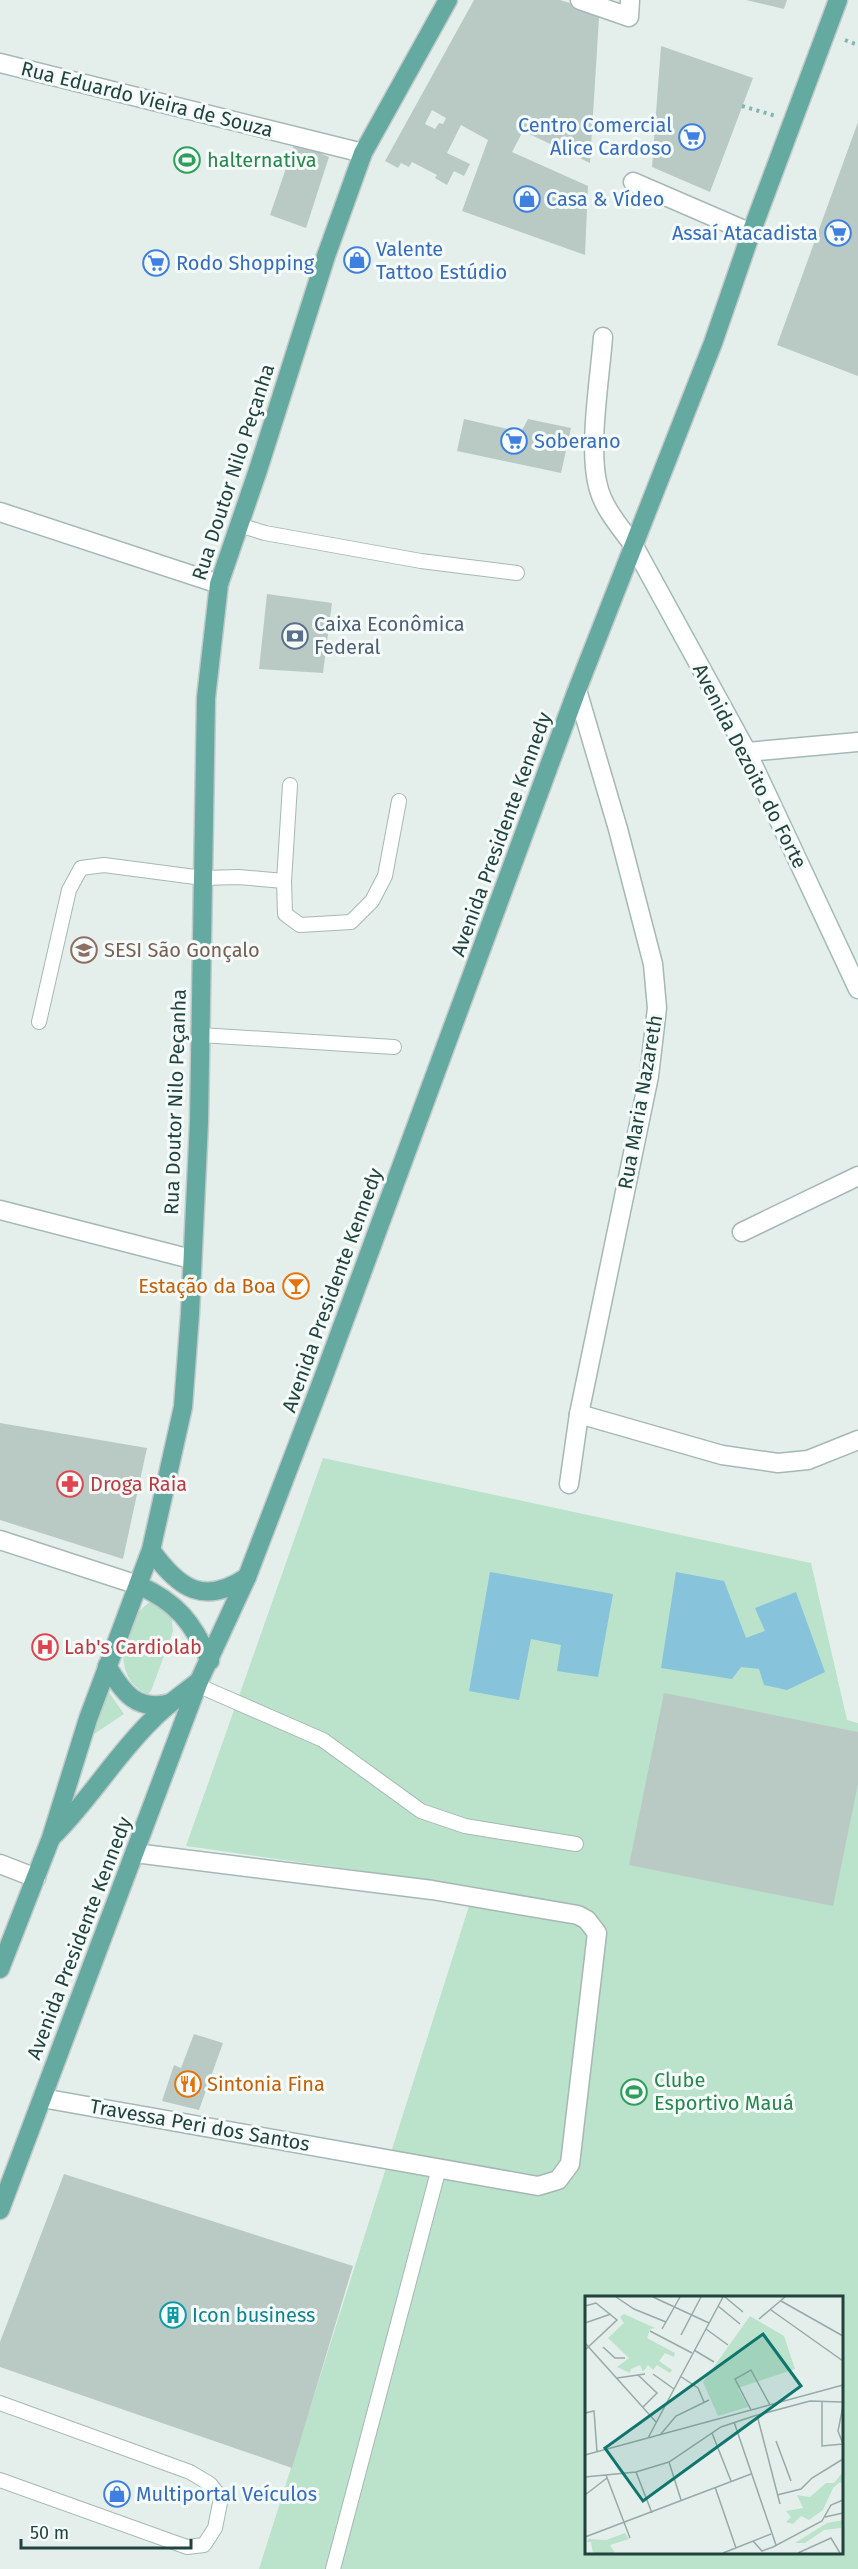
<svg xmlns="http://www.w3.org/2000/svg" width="858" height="2569" font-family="'Fira Sans',sans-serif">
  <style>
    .green { fill: #bbe2ca; fill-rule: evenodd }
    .water { fill: #87c3da }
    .building { fill: #b9cac5; fill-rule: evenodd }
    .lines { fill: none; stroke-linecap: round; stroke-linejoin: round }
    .lane-casing { stroke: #a6b8b4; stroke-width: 16 }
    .street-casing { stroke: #a6b8b4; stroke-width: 21 }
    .secondary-casing { stroke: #a1bcb6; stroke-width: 21 }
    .primary-casing { stroke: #c1cac9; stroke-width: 21 }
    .path { stroke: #81b6ac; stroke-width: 4; stroke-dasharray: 3 4.5; stroke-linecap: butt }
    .lane { stroke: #fff; stroke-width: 14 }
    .street { stroke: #fff; stroke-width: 18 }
    .secondary { stroke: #fff; stroke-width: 18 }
    .primary { stroke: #64aaa0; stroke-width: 18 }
    .labels { text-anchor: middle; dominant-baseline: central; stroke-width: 6; stroke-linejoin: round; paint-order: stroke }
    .street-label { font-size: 20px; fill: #21433e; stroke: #f5fbf9 }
    .shop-label { font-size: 20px; fill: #366cbe; stroke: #f5fbf9; text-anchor: start }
    .leisure-label { font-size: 20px; fill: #27864d; stroke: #f5fbf9; text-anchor: start }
    .service-label { font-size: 20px; fill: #4e5e75; stroke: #f5fbf9; text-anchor: start }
    .education-label { font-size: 20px; fill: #785e54; stroke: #f5fbf9; text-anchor: start }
    .food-label { font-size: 20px; fill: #c56008; stroke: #f5fbf9; text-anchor: end }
    .health-label { font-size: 20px; fill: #be3a42; stroke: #f5fbf9; text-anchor: start }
    .culture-label { font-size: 20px; fill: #0d838f; stroke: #f5fbf9; text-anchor: start }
    .inset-road { fill: none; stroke: #96aaa6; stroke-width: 1.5 }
    .view { fill: #0f766e; fill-opacity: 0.15; stroke: #0f766e; stroke-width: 3 }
    .inset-edge { fill: none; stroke: #21433e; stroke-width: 3 }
  </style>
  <rect width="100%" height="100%" fill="#e4efec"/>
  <g class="green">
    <path d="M323,1458L811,1563L847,1720L858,1723V2569H259L475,1887L186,1846ZM586,2298H842V2552H586Z"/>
    <path d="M154,1600L171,1613L173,1631L151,1691L148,1694C108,1679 121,1616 154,1600Z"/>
    <polygon points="108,1691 124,1714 94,1734 92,1732"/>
  </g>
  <g class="water">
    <polygon points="490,1572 613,1594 598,1677 557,1671 561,1645 531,1639 519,1700 469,1691"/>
    <polygon points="676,1572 724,1581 746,1638 765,1631 755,1608 796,1592 825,1672 787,1690 764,1685 759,1669 741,1667 732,1679 661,1668"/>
  </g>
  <g class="building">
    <path d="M474,0H560L596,11L599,18L590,163L523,131L512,152L588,186L585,255L462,211L488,140L461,125L447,153L470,164L464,176L454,171L447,185L435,178L437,175L412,162L409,167L401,163L398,168L385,161ZM432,110L446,118L443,124L439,123L435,129L425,124Z"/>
    <polygon points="746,0 787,0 784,9"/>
    <polygon points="661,46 753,78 710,192 652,167"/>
    <polygon points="858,122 858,376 777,345"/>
    <polygon points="295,142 329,157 306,228 270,215"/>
    <polygon points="464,419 521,432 528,419 571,428 561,473 457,451"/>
    <polygon points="267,594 332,603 323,673 259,669"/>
    <polygon points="0,1423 147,1448 123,1559 0,1520"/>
    <polygon points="664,1693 858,1732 858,1784 833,1906 629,1865"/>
    <polygon points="194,2034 223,2043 199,2110 162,2101 174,2065 181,2068"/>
    <polygon points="64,2174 353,2266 292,2468 0,2367 0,2342"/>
  </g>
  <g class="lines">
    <g class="lane-casing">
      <g id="lane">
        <polyline points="239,525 265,533 421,561 517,573"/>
        <polyline points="290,785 284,881 285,914 300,925 351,922 372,901 385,876 399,801"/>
        <polyline points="39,1022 69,890 81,868 104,865 203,878 238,877 284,881"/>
        <polyline points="200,1035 394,1047"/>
        <polyline points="197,1685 323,1740 421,1811 465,1826 576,1844"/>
        <polyline points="0,2403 190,2472 210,2484 221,2498 215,2528 204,2545 187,2547 0,2480"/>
        <polyline points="333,2569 439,2168"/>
      </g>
    </g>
    <g class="street-casing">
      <g id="street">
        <polyline points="580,0 629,17 630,0"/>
        <polyline points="0,63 363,153"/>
        <polyline points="633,182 751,233"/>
        <path d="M603,337C600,378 588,447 598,486C603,508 621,528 634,546"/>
        <polyline points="0,512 219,584"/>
        <polyline points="747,752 858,742"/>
        <polyline points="0,1210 191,1259"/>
        <polyline points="742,1232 858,1176"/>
        <polyline points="579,1414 722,1455 778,1463 808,1460 858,1440"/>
        <polyline points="569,1484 579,1414 649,1076 657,1008 653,964 618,829 577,690"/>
        <polyline points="0,1540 138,1585"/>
        <polyline points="0,1864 36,1878"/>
        <polyline points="42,2098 538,2186 558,2180 570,2164 597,1933 587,1920 578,1915 432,1890 135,1853"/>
      </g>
    </g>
    <g class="secondary-casing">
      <polyline id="secondary" points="634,546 747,752 858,989"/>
    </g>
    <g class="primary-casing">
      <g id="primary">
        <path d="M151,1550C179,1589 204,1606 247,1577"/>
        <path d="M138,1585C177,1602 193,1623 210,1661"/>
        <path d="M107,1666C124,1693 136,1712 171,1703"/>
        <path d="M52,1837C89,1801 115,1756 152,1720C166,1705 183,1694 199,1681"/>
        <polyline points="0,1969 51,1838 88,1719 151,1550 183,1407 190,1314 199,1122 206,698 219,584 258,470 326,256 363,153 448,0"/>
        <polyline points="0,2210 199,1681 247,1577 322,1381 577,690 713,343 751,233 838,0"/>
      </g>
    </g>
    <g class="path">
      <polyline points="845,40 858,45"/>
      <polyline points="742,106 776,116"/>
    </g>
    <use href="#lane" class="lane"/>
    <use href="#street" class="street"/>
    <use href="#secondary" class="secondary"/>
    <use href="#primary" class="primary"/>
  </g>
  <defs>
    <g id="supermarket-ring" transform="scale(1.35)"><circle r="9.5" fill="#f5fbf9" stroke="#3f7fe0" stroke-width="1.5"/><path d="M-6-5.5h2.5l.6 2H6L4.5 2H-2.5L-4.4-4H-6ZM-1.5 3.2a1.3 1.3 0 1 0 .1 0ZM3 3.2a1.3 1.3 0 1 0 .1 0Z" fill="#3f7fe0"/></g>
    <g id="stadium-ring" transform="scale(1.35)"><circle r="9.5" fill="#f5fbf9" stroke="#2e9e5b" stroke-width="1.5"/><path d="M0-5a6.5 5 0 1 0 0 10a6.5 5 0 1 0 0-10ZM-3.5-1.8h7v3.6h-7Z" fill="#2e9e5b"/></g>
    <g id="shop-ring" transform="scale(1.35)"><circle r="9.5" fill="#f5fbf9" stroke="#3f7fe0" stroke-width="1.5"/><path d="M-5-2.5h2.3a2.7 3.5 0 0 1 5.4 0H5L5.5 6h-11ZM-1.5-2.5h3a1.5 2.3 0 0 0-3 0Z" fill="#3f7fe0"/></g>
    <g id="bank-ring" transform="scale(1.35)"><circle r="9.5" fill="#f5fbf9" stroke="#5c6f8a" stroke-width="1.5"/><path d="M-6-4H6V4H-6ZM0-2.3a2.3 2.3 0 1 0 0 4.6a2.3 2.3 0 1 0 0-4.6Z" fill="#5c6f8a"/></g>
    <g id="school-ring" transform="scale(1.35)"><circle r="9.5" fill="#f5fbf9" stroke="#8d6e63" stroke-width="1.5"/><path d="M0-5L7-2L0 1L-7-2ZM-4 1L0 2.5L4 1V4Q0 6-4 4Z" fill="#8d6e63"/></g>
    <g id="bar-ring" transform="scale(1.35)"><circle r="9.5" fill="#f5fbf9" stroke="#e8710a" stroke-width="1.5"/><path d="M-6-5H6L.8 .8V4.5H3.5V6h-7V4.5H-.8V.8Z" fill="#e8710a"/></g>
    <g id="pharmacy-ring" transform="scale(1.35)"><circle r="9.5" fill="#f5fbf9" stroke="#e0444e" stroke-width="1.5"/><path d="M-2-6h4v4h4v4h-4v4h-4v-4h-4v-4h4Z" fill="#e0444e"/></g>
    <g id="hospital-ring" transform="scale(1.35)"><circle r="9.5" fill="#f5fbf9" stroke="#e0444e" stroke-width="1.5"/><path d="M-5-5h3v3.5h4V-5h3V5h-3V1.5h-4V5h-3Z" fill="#e0444e"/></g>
    <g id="restaurant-ring" transform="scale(1.35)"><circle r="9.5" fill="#f5fbf9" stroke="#e8710a" stroke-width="1.5"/><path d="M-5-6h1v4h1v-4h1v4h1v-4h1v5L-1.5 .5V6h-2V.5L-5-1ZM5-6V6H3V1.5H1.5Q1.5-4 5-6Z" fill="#e8710a"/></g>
    <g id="building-ring" transform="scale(1.35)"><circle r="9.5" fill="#f5fbf9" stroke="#0f9aa8" stroke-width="1.5"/><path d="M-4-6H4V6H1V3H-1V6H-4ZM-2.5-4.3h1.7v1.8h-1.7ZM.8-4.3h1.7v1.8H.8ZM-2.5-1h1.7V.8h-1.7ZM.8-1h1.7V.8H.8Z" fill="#0f9aa8"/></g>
  </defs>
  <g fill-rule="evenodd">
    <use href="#supermarket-ring" x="692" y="137"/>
    <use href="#stadium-ring" x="187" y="160"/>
    <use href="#shop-ring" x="527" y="199"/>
    <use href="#supermarket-ring" x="838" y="233"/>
    <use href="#shop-ring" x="357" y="260"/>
    <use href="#supermarket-ring" x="156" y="263"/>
    <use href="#supermarket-ring" x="514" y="441"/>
    <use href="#bank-ring" x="295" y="636"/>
    <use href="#school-ring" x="84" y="950"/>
    <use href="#bar-ring" x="296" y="1286"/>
    <use href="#pharmacy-ring" x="70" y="1484"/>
    <use href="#hospital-ring" x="45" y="1647"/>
    <use href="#restaurant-ring" x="188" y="2084"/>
    <use href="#stadium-ring" x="634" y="2092"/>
    <use href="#building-ring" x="173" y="2315"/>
    <use href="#shop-ring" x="117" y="2494"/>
  </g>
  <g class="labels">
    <g class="street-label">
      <text transform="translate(147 99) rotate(14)">Rua Eduardo Vieira de Souza</text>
      <text transform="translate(233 472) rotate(-72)">Rua Doutor Nilo Peçanha</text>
      <text transform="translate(750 766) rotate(63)">Avenida Dezoito do Forte</text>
      <text transform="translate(501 834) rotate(-70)">Avenida Presidente Kennedy</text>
      <text transform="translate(175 1102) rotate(-88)">Rua Doutor Nilo Peçanha</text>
      <text transform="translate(640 1102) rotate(-80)">Rua Maria Nazareth</text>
      <text transform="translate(332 1290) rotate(-70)">Avenida Presidente Kennedy</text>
      <text transform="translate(79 1938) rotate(-69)">Avenida Presidente Kennedy</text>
      <text transform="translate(200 2125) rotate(10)">Travessa Peri dos Santos</text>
    </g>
    <g class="shop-label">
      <text x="672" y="125" text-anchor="end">Centro Comercial<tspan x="672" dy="23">Alice Cardoso</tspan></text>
      <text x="546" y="199">Casa &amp; Vídeo</text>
      <text x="818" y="233" text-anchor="end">Assaí Atacadista</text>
      <text x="376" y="249">Valente<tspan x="376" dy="23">Tattoo Estúdio</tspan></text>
      <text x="176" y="263">Rodo Shopping</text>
      <text x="534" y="441">Soberano</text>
      <text x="136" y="2494">Multiportal Veículos</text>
    </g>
    <g class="leisure-label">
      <text x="207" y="160">halternativa</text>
      <text x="654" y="2080">Clube<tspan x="654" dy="23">Esportivo Mauá</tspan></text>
    </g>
    <g class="service-label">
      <text x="314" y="624">Caixa Econômica<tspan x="314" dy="23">Federal</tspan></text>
    </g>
    <g class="education-label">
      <text x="104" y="950">SESI São Gonçalo</text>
    </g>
    <g class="food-label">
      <text x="276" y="1286">Estação da Boa</text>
      <text x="207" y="2084" text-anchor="start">Sintonia Fina</text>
    </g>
    <g class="health-label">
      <text x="90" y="1484">Droga Raia</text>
      <text x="64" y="1647">Lab's Cardiolab</text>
    </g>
    <g class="culture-label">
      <text x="192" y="2315">Icon business</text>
    </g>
  </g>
  <g transform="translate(585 2296)">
    <rect width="258" height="258" fill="#e4efec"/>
    <path d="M39,18L70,32L65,33L62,42L90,57L89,61L80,57L74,65L87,74L85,77L72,69L68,74L63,69L58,76L55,69L46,73L45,77L32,71L44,62L23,42L39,27L35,21ZM165,20L199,40L210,73L153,92L163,111L133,120L118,86ZM258,176V188L255,186L248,192L238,214L224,224L216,220L208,228L201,226L206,221L201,215L218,212L212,199L225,201L241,187H249ZM258,224L256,232L239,234L220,247H210L242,227ZM40,237L44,243L25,249L30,257H8L6,246H2L3,243L21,244Z" fill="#bbe2ca"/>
    <path class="inset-road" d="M31,1L49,13L81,26M68,1L124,27M140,1L158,16M196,5L258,40M0,10L11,7L32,24L0,54M133,10L155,28M186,14L258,65M174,23L200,1M0,27L26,18M77,33L95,1M121,33L143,49M65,35L107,57M96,39L116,1M0,47L71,126M18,51L30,62H40M109,54L129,66M68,78L89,93M53,79L72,97L58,111M95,80L113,92L119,106M32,82L60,78M237,105V150L258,148M258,110L253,135L258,148M166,114L150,83L166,74L185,109M0,117L9,115L12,156M172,119L195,208M149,126L191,249M127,137L146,185M75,139L91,120L124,104M63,142L138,1M191,145L206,185M0,159L258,89M84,166L96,204M51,176L67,217M21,179L45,242M0,181L51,176L84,166L136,131L169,120L225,105L258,106M130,191L151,252M0,199L22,182M192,199L216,193L227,182L258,163M240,221L258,217M0,241L166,178M168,245L177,255L188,251L237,225L246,209L258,204M138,257L186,238M213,257L246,242L255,257"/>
    <path class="view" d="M178,38L216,90L58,205L20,152Z"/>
    <rect width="258" height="258" class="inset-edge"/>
  </g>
  <path d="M21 2539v9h170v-9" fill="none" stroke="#21433e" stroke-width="3"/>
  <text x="30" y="2539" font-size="18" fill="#21433e" stroke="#f5fbf9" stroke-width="4.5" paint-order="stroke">50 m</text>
</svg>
